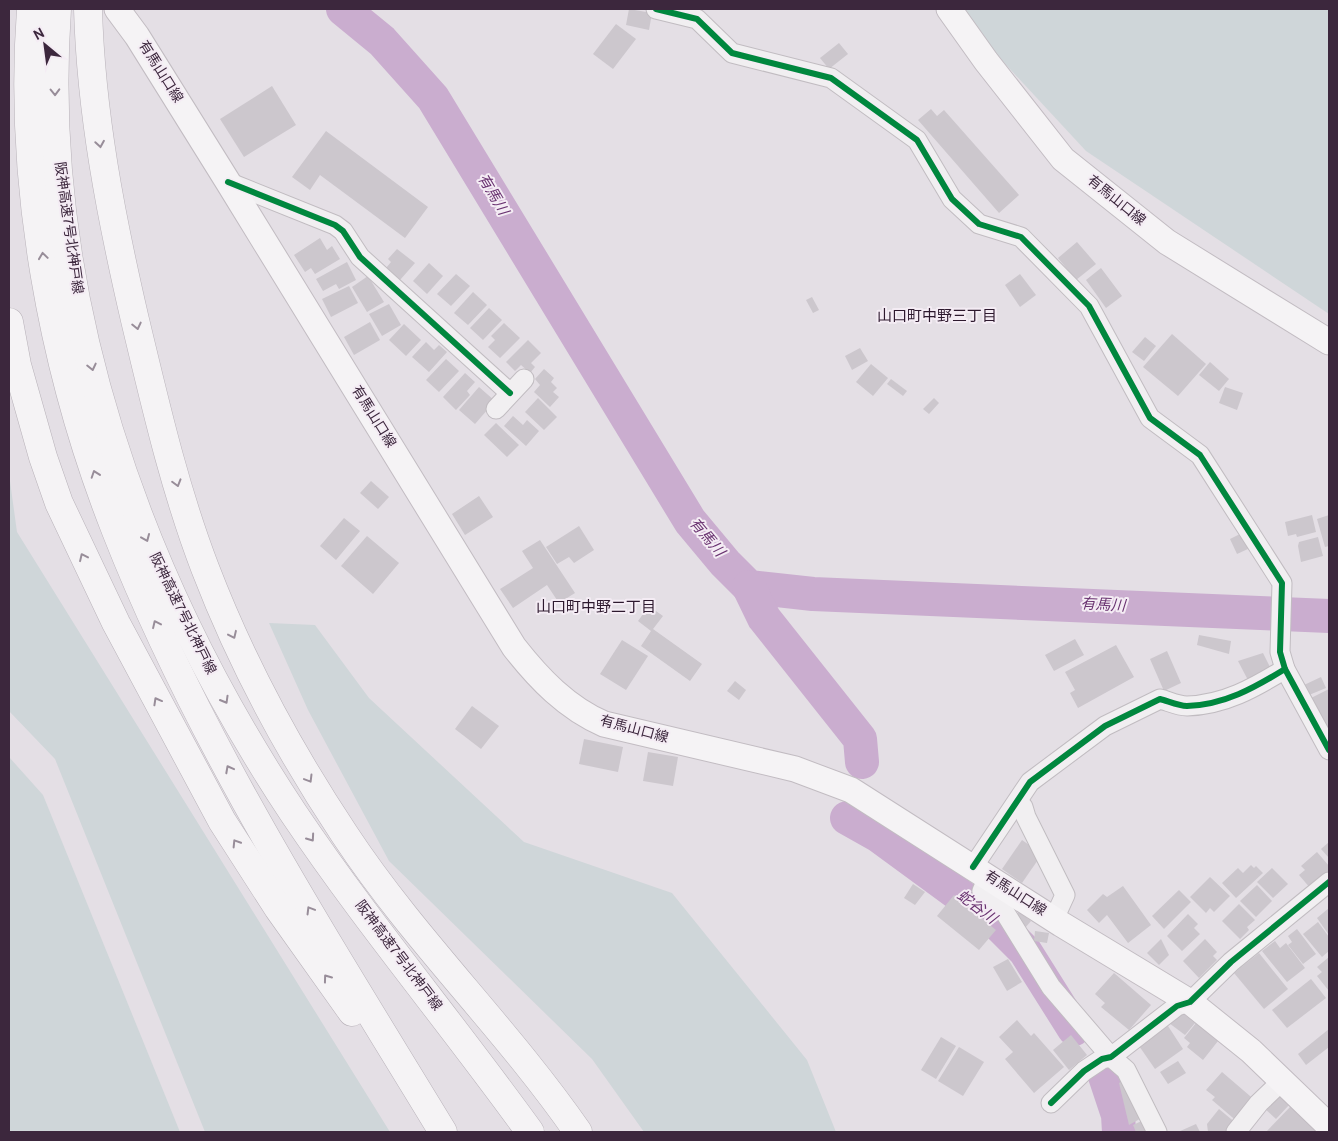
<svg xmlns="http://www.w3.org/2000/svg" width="1338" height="1141" font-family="Overpass,'Noto Sans JP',sans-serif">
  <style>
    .green { fill: #cfd6d9 }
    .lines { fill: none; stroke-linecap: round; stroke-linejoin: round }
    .river { stroke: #caadcf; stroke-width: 34 }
    .building { fill: #ccc7cd }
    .minor-casing { stroke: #c1bcc1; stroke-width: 21 }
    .major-casing { stroke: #c2bcc2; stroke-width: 27 }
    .highway-casing { stroke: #b8b2b9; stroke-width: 29 }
    .minor { stroke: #f1eff1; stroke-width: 19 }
    .major { stroke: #f5f3f5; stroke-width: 25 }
    .highway { stroke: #f5f3f5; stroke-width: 28 }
    .cycleway-casing { stroke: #f4ecf4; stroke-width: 9 }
    .cycleway { stroke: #00873e; stroke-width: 6 }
    .oneway { stroke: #988d99 }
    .labels { text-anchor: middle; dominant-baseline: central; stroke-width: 4; stroke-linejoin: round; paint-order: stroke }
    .street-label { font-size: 14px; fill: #3c273d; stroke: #f4ecf4 }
    .water-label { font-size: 15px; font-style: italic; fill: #693270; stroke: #f4ecf4 }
    .neighbourhood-label { font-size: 15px; fill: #2d192e; stroke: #f4ecf4 }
  </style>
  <rect width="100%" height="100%" fill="#e4dfe5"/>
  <g class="green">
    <polygon points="960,9 1329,9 1329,314 1086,151 970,26"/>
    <polygon points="9,474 17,532 390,1132 205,1132 55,759 9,711"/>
    <polygon points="269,623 315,625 369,698 524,842 672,893 807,1060 836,1132 644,1132 592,1059 389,861 308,710"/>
    <polygon points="9,757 43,795 180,1132 9,1132"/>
  </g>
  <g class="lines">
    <g class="river">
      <polyline points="343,9 382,41 433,98 690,521 725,563 749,587 813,594 1329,616"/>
      <polyline points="749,587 764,618 860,739 862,762"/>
      <polyline points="847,818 879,836 995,921 1025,951 1074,1029"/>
      <polyline points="1104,1073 1118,1115 1119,1132"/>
    </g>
  </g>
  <g class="building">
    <polygon points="629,9 652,13 649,30 626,25"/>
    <polygon points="616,24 636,39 613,69 593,54"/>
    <polygon points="839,43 848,54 829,69 820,58"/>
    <polygon points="272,86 296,125 244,157 220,119"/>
    <polygon points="931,109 937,116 944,110 1019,195 999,213 918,120"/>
    <polygon points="326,131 428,207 405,238 320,175 310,190 292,177"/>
    <polygon points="320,238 327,250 332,246 340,259 315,274 311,268 305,272 294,255"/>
    <polygon points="1077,242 1096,264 1076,280 1058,258"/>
    <polygon points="397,249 415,263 400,280 386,268 391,262 388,259"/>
    <polygon points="347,262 356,280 339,289 336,284 323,291 316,279"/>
    <polygon points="429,263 443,276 427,294 413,281"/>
    <polygon points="1101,268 1122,296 1106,308 1086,280"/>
    <polygon points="456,274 470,286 451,306 437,294"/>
    <polygon points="1020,274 1036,295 1020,307 1005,285"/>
    <polygon points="368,276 384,302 367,312 352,287"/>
    <polygon points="349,286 358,303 331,317 322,299"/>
    <polygon points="473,292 487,305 468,325 454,313"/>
    <polygon points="812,297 819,310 813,313 806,300"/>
    <polygon points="389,304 401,325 382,336 369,314"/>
    <polygon points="489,308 502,320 483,340 470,328"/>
    <polygon points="370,322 380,340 354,355 344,337"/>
    <polygon points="504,323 520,338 500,358 488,347 495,340 491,336"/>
    <polygon points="404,324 421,340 406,356 389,340"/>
    <polygon points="1172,334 1206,364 1178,396 1143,367"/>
    <polygon points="1145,337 1156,346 1144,361 1132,352"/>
    <polygon points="528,340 541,353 531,363 535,367 530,373 521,365 515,371 506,362"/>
    <polygon points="426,342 434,350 439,345 447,352 429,372 412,357"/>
    <polygon points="860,348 868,361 852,370 845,356"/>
    <polygon points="446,359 459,371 439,392 426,380"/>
    <polygon points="1210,362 1229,379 1219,391 1199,375"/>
    <polygon points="871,364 888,378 873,396 856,382"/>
    <polygon points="544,369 554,378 551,382 557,388 553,392 559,397 550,407 534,392 540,385 535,379"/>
    <polygon points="465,373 475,382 467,391 470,395 456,410 443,397"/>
    <polygon points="891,379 907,391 903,396 887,384"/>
    <polygon points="479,387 495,401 475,424 459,410"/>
    <polygon points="1225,387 1243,393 1237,410 1219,403"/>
    <polygon points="538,398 557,417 544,430 525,412"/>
    <polygon points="934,398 939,403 929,414 923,409"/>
    <polygon points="513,416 523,425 527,420 539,431 526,446 504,426"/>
    <polygon points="496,423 519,445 507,457 484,435"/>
    <polygon points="371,481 389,497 378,509 360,493"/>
    <polygon points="479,496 493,517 465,535 452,514"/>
    <polygon points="1312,515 1316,532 1297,537 1296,534 1288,536 1285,522"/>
    <polygon points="1329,515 1329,546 1325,547 1317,519"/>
    <polygon points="344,518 360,531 336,560 320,546"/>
    <polygon points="579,526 594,550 574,563 569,557 557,564 546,547"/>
    <polygon points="1242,533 1250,548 1237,554 1230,539"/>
    <polygon points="367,536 399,563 373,594 341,566"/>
    <polygon points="1318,537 1323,556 1301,562 1298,546 1299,542"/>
    <polygon points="540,540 575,593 559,603 547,585 513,608 500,589 533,568 522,551"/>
    <polygon points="649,606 663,616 653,629 702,664 690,681 641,646 651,631 638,621"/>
    <polygon points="1199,635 1231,641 1229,654 1197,645"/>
    <polygon points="1075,639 1084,655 1054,671 1045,655"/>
    <polygon points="622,640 648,656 626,690 600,674"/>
    <polygon points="1116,645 1134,677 1078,708 1070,693 1075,690 1065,672"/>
    <polygon points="1167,651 1181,683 1164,691 1150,659"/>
    <polygon points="1263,653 1273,673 1250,684 1238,661"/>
    <polygon points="1321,677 1326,688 1309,695 1304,685"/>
    <polygon points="735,681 746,690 739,700 727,691"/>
    <polygon points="1329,689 1329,726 1324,729 1309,699"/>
    <polygon points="472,706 499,726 481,749 455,729"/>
    <polygon points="584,739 623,747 618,772 579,764"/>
    <polygon points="648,752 678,757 673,786 643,781"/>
    <polygon points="1022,840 1042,854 1022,883 1002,869"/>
    <polygon points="1329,842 1329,858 1321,849"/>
    <polygon points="1317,852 1329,866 1329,872 1311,889 1299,875 1305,870 1301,866"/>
    <polygon points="1251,865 1254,868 1256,866 1263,873 1236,898 1222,883 1238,868 1243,873"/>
    <polygon points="1272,868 1288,884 1273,898 1257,882"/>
    <polygon points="1210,877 1230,896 1214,912 1210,908 1206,913 1190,897"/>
    <polygon points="913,884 925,892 915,905 904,898"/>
    <polygon points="1257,885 1272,901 1256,917 1240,901"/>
    <polygon points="1123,886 1151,925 1128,943 1107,915 1099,923 1087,910 1103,894 1107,897"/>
    <polygon points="1179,890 1191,902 1164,929 1152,916"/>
    <polygon points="954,895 996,930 979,950 937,916"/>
    <polygon points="1239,904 1255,920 1247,927 1249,930 1240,939 1222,921"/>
    <polygon points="1329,908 1329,935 1317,918"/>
    <polygon points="1019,912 1031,921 1025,928 1013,919"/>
    <polygon points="1188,914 1198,924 1194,928 1200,934 1182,951 1167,936"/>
    <polygon points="1318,922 1329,937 1329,951 1322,957 1303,934"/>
    <polygon points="1297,929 1316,954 1303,964 1288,945 1292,942 1288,936"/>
    <polygon points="1035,931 1049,933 1047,943 1034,941"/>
    <polygon points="1161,939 1169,955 1159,965 1147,953"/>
    <polygon points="1205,939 1217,952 1213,956 1217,960 1199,978 1183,961"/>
    <polygon points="1275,941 1280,948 1286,943 1305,968 1287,982 1262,951"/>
    <polygon points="1259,953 1288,989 1264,1009 1234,973"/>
    <polygon points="1329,957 1329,991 1317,976 1322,972 1317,967"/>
    <polygon points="1008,959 1022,982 1007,991 993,967"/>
    <polygon points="1114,973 1151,1005 1129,1030 1101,1007 1105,1003 1095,994"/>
    <polygon points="1311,979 1326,998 1287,1028 1272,1010"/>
    <polygon points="1179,1010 1195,1023 1185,1035 1169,1023"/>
    <polygon points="1017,1020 1031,1036 1034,1033 1064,1067 1034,1093 1005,1059 1013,1052 999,1037"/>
    <polygon points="1166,1023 1183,1049 1155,1069 1137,1043"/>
    <polygon points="1196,1023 1218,1041 1203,1060 1187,1047 1190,1043 1184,1038"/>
    <polygon points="1329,1029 1329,1047 1306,1065 1298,1054"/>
    <polygon points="1071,1035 1087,1055 1069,1070 1053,1050"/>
    <polygon points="941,1037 956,1046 936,1079 921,1070"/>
    <polygon points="959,1047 984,1062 963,1096 938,1081"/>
    <polygon points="1178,1061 1186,1073 1168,1084 1160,1072"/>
    <polygon points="1222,1072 1257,1102 1239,1123 1212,1100 1215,1097 1206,1090"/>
    <polygon points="1126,1079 1145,1116 1129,1125 1119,1083"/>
    <polygon points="1278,1093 1290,1104 1276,1119 1264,1108"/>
    <polygon points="1291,1106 1319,1132 1266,1132"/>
    <polygon points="1219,1109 1237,1124 1230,1132 1208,1132 1207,1124"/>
    <polygon points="1146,1119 1151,1132 1136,1132 1133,1125"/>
    <polygon points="1196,1124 1200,1132 1178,1132"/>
  </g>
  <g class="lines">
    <g class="minor-casing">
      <g id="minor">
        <polyline points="656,9 697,19 732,53 831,78 917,140 952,199 979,224 1021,237 1089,306 1150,418 1200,455 1282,583 1280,652 1285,669 1329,750"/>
        <polyline points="228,182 335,225 343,231 360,257 510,393"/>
        <polyline points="496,409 524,379"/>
        <polyline points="1018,801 1023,807 1026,817 1065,895 1054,919"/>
        <path d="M973,867L1030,782L1105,726L1160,699C1168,701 1178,706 1187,706C1224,705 1254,688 1285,669"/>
        <polyline points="988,877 982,891 1004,911 1051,987 1111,1057 1126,1070 1157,1132"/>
        <polyline points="1051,1103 1084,1071 1102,1059 1111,1057 1177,1006 1190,1002 1231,962 1329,882"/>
        <polyline points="1236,1132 1259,1103 1282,1081"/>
      </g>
    </g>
    <g class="major-casing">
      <g id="major">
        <path d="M117,9L137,36L228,182L514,647C539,679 567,708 604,724L795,769L851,790L1061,924L1190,1002L1251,1051L1329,1126"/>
        <polyline points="949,9 986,61 1063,159 1167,242 1329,342"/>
      </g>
    </g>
    <g class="highway-casing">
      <g id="highway">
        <path d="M31,9C18,183 52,369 116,531C199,743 325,938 443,1132"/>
        <path d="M57,9C37,295 137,578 294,814C368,924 453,1025 530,1132"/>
        <path d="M88,9C91,114 111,217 135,320C155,403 174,487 205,568C241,662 289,751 345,835C415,941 506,1028 578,1132"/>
        <polyline points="9,322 17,365 43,457 59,503 116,623 222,821 278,908 352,1012"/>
      </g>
    </g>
    <use href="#minor" class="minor"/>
    <use href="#major" class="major"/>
    <use href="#highway" class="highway"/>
    <g class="cycleway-casing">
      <g id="cycleway">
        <polyline points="656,9 697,19 732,53 831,78 917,140 952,199 979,224 1021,237 1089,306 1150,418 1200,455 1282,583 1280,652 1285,669 1329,750"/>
        <polyline points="228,182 335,225 343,231 360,257 510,393"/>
        <path d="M973,867L1030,782L1105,726L1160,699C1168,701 1178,706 1187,706C1224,705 1254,688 1285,669"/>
        <polyline points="1051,1103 1084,1071 1102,1059 1111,1057 1177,1006 1190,1002 1231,962 1329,882"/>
      </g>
    </g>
    <use href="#cycleway" class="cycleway"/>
  </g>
  <defs><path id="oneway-chevron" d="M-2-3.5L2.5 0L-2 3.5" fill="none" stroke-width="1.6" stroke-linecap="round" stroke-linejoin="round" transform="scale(1.25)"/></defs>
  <g class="oneway">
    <use href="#oneway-chevron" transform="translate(55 92) rotate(89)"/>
    <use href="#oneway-chevron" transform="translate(100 144) rotate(81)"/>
    <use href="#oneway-chevron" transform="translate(43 256) rotate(-98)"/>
    <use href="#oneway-chevron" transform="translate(137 326) rotate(77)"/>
    <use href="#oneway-chevron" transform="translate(92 367) rotate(77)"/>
    <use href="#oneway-chevron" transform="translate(95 474) rotate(-109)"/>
    <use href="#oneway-chevron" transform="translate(177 483) rotate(74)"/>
    <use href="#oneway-chevron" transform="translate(146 538) rotate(67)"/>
    <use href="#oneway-chevron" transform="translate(83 557) rotate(-115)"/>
    <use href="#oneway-chevron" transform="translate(156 624) rotate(-115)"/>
    <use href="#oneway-chevron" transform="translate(233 635) rotate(65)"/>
    <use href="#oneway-chevron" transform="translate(225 700) rotate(60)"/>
    <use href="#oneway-chevron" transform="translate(157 701) rotate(-119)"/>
    <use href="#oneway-chevron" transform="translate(229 769) rotate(-118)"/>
    <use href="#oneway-chevron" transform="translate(309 779) rotate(59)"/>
    <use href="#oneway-chevron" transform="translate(311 838) rotate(55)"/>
    <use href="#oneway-chevron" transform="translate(236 843) rotate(-122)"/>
    <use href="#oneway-chevron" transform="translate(310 910) rotate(-121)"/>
    <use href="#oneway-chevron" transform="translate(327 978) rotate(-126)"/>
  </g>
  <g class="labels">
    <g class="street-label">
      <text transform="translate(160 72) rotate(58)">有馬山口線</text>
      <text transform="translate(1116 201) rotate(39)">有馬山口線</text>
      <text transform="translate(68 228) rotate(82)">阪神高速7号北神戸線</text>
      <text transform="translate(373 417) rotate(58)">有馬山口線</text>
      <text transform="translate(182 614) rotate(64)">阪神高速7号北神戸線</text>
      <text transform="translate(634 730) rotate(15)">有馬山口線</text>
      <text transform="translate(1015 894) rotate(33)">有馬山口線</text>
      <text transform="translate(398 956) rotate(53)">阪神高速7号北神戸線</text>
    </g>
    <g class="water-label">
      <text transform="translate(492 195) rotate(59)">有馬川</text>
      <text transform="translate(706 538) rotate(50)">有馬川</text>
      <text transform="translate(1103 606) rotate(3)">有馬川</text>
      <text transform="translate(976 908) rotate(37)">蛇谷川</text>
    </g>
    <g class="neighbourhood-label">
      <text x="937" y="317">山口町中野三丁目</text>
      <text x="596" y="608">山口町中野二丁目</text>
    </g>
  </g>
  <rect width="1338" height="1141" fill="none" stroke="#3c273d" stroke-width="20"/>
  <g transform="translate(45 45) rotate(331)" stroke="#f4ecf4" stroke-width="4" paint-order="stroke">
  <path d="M0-4L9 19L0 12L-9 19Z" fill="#3c273d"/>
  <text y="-8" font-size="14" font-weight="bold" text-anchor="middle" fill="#3c273d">N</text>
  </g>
</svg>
